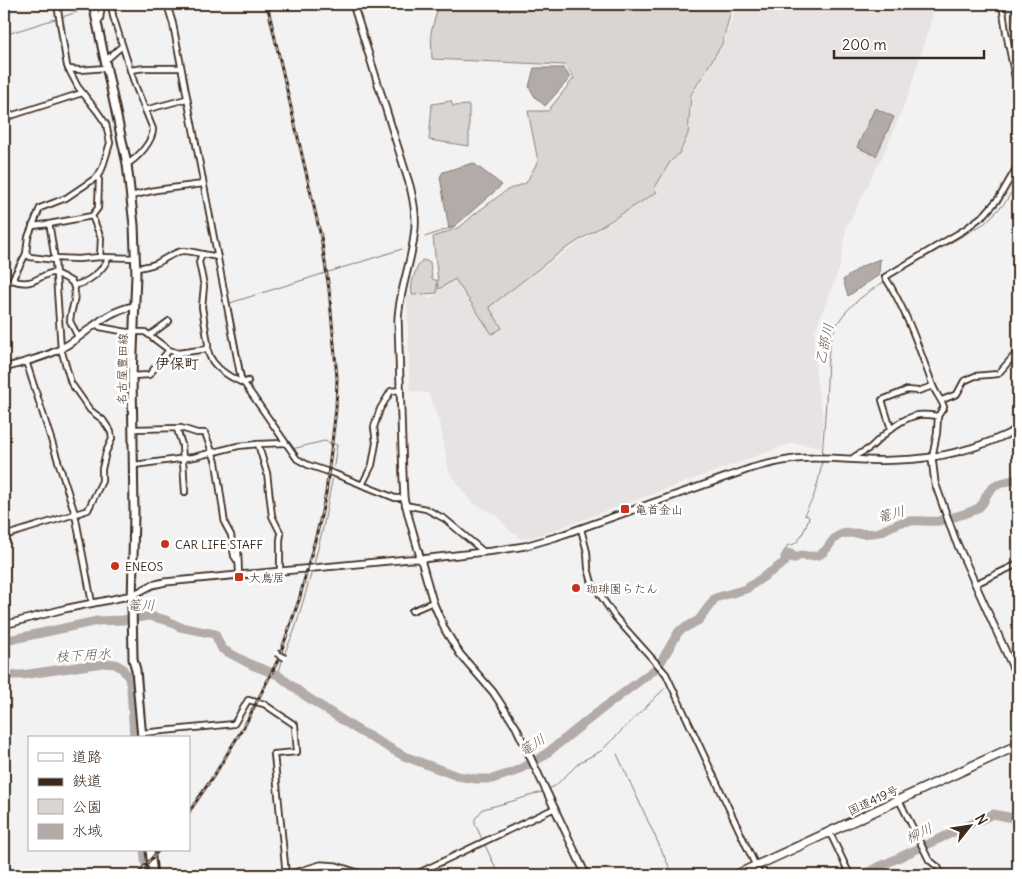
<svg xmlns="http://www.w3.org/2000/svg" width="1022" height="879" font-family="Delius,'Klee One',sans-serif">
  <style>
    .built { fill: #e6e3e2 }
    .green { fill: #d8d5d2; stroke: #8a8078 }
    .water { fill: #b2aba7; stroke: #827770 }
    .lines { fill: none; stroke-linecap: round; stroke-linejoin: round }
    .stream { stroke: #827770; stroke-width: 1 }
    .river { stroke: #b2aba7; stroke-width: 9 }
    .minor-casing { stroke: #3b2a1e; stroke-width: 8 }
    .tertiary-casing { stroke: #3b2a1e; stroke-width: 9 }
    .primary-casing { stroke: #3b2a1e; stroke-width: 11 }
    .trunk-casing { stroke: #3b2a1e; stroke-width: 11 }
    .minor { stroke: #fff; stroke-width: 4.5 }
    .tertiary { stroke: #fff; stroke-width: 5.5 }
    .primary { stroke: #fff; stroke-width: 7 }
    .trunk { stroke: #fff; stroke-width: 8 }
    .rail-casing { stroke: #3b2a1e; stroke-width: 3 }
    .rail { stroke: #fff; stroke-width: 1; stroke-dasharray: 4; stroke-linecap: butt }
    .minor-bridge-casing { stroke: #3b2a1e; stroke-width: 8; stroke-linecap: butt }
    .minor-bridge { stroke: #fff; stroke-width: 4.5 }
    .poi-dot { fill: #c8321e; stroke: #fff; stroke-width: 2 }
    .labels { text-anchor: middle; dominant-baseline: central; stroke-width: 5; stroke-linejoin: round; paint-order: stroke }
    .street-label { font-size: 12px; fill: #3b2a1e; stroke: #fff }
    .poi-label { font-size: 12px; fill: #3b2a1e; stroke: #fff; text-anchor: start }
    .water-label { font-size: 14px; font-style: italic; fill: #65574e; stroke: #fff }
    .quarter-label { font-size: 15px; font-weight: bold; fill: #3b2a1e; stroke: #fff }
  </style>
  <rect width="100%" height="100%" fill="#f3f2f2"/>
  <filter id="ink" filterUnits="userSpaceOnUse"><feTurbulence type="fractalNoise" baseFrequency=".02" numOctaves="2"/><feDisplacementMap in="SourceGraphic" scale="10" xChannelSelector="R" yChannelSelector="G"/><feConvolveMatrix kernelMatrix="1 2 1 2 8 2 1 2 1" color-interpolation-filters="sRGB"/></filter>
  <g filter="url(#ink)">
    <polygon class="built" points="736,4 936,4 908,96 884,153 846,228 840,267 815,331 814,342 816,376 823,420 821,447 792,443 543,534 520,539 517,534 512,533 496,515 471,502 449,471 440,424 428,393 410,391 407,296 424,294 429,299 437,294 439,289 455,279 492,334 488,307 571,248 657,192 654,189 671,162 681,154 687,140 694,94 723,44 732,19"/>
    <g class="green">
      <path d="M439,4H733L722,44L691,95L688,134L680,153L670,162L654,189L657,192L562,251L489,307L502,328L492,334L455,279L439,289L437,282V293L412,295C410,283 415,270 422,260L430,262L432,279L438,281L433,237L460,227L476,213L507,190L526,183L538,161L528,111H548L574,78L565,65L432,59L431,32Z"/>
      <polygon points="451,101 453,106 469,105 469,146 429,140 432,104"/>
    </g>
    <g class="water">
      <polygon points="534,68 564,68 570,78 545,106 535,97 529,87"/>
      <polygon points="875,108 894,117 876,156 857,147"/>
      <polygon points="473,163 502,185 455,226 449,229 440,177 443,172"/>
      <polygon points="880,259 879,275 848,296 843,280 862,266"/>
    </g>
    <g class="lines">
      <g class="stream">
        <polyline points="1012,4 1018,42"/>
        <polyline points="62,17 77,12 75,4"/>
        <polyline points="4,35 58,18"/>
        <polyline points="425,237 453,227"/>
        <polyline points="889,278 985,223 1004,204 1018,182"/>
        <polyline points="245,380 230,303 402,249"/>
        <polyline points="255,396 267,410 289,444"/>
        <polyline points="292,449 324,441 337,445 333,472"/>
        <path d="M822,456C824,431 826,406 827,382C828,362 827,339 839,321C850,304 868,292 885,281"/>
        <path d="M785,557L784,551L788,545H792C801,542 806,526 809,517L807,515L805,516C805,510 810,505 813,498C817,486 821,473 822,460"/>
        <polyline points="314,564 323,528 333,476"/>
        <polyline points="284,655 295,629 312,571"/>
        <polyline points="278,675 283,658"/>
        <polyline points="617,754 673,875"/>
        <polyline points="548,789 555,786 580,762 601,751 664,689"/>
        <polyline points="499,875 475,824 475,819 483,809 513,801 545,791"/>
      </g>
      <g class="river">
        <path d="M4,641L97,621L123,620L149,616L166,620L180,627L215,634L222,649L252,665L278,675L304,695L356,729L404,756L457,776L476,779H492L514,772L542,757L602,709L658,667L679,631L699,620L715,598L746,589L785,562V557L788,553L791,554L793,559L801,555C835,562 823,535 848,533C859,533 868,535 879,532C887,529 895,524 903,522C915,519 926,522 938,521C945,520 972,512 978,508C983,505 984,501 986,496C993,483 1005,482 1018,479"/>
        <polyline points="4,675 22,675 103,663 115,664 122,668 129,678 131,688 134,738"/>
        <polyline points="144,850 147,875"/>
        <polyline points="861,875 993,814 1018,819"/>
      </g>
      <g class="minor-casing">
        <g id="minor">
          <path d="M111,4L113,16L135,85L153,129C153,141 138,158 127,164"/>
          <polyline points="167,4 173,24 241,379 297,459 308,465 335,474 395,498 404,498"/>
          <polyline points="1002,4 1006,32 1018,93"/>
          <polyline points="97,23 100,19 102,4"/>
          <polyline points="105,61 122,46"/>
          <polyline points="68,69 80,70 106,68"/>
          <polyline points="130,70 145,68 181,68"/>
          <polyline points="145,110 186,99"/>
          <polyline points="4,118 82,93"/>
          <polyline points="131,196 156,190 203,184"/>
          <polyline points="92,216 101,238 100,257"/>
          <polyline points="49,224 92,216 98,208 99,180 97,177"/>
          <polyline points="26,254 30,257 55,260"/>
          <path d="M218,257L202,254L199,262L204,286L202,307L208,344C205,363 229,377 243,383L248,381"/>
          <polyline points="54,258 78,259 100,257 136,258"/>
          <path d="M136,269C143,266 153,266 159,262C179,251 178,248 202,254"/>
          <path d="M12,280C35,289 43,271 54,273C59,274 67,279 72,282C79,295 71,307 70,321L78,337"/>
          <polyline points="4,284 12,280 26,254 28,237 40,208 66,198 97,177 102,169 110,143 106,124 97,111 78,87 67,66 57,4"/>
          <path d="M74,285C87,284 104,270 108,258"/>
          <polyline points="96,324 100,327 127,332 145,332 169,350 149,375 132,376"/>
          <polyline points="150,335 169,321"/>
          <polyline points="169,350 178,353 207,349"/>
          <polyline points="26,361 75,514 92,603"/>
          <polyline points="942,400 957,394 964,381 975,376 998,374 1018,351"/>
          <polyline points="133,429 181,428 197,433 205,433 216,462 225,524 231,535 234,556 238,562"/>
          <polyline points="177,429 182,445 185,492"/>
          <polyline points="891,429 882,400 907,390 918,391 933,386"/>
          <polyline points="258,444 267,473 272,516 281,534 280,540 280,571"/>
          <path d="M932,458L937,433L938,416L944,407C941,399 936,394 933,386C919,349 907,311 885,277L964,230L985,214L999,198L1018,165"/>
          <path d="M852,459C857,453 866,452 872,446C885,434 899,419 918,415C924,414 931,415 938,416"/>
          <polyline points="134,465 194,457 238,446 258,444 285,443"/>
          <polyline points="362,485 372,465 376,443 374,427 380,409 391,391 401,390"/>
          <polyline points="405,505 426,509 445,519 484,552"/>
          <polyline points="581,529 587,552 588,568 592,583 615,617 666,674 760,875"/>
          <polyline points="4,536 88,510 102,481 102,469 106,452 112,439 111,432 103,420 90,410 71,383 61,349 55,260 50,228 49,224 32,226"/>
          <polyline points="238,549 239,575"/>
          <polyline points="975,584 1018,564"/>
          <polyline points="412,611 433,602"/>
          <polyline points="142,733 234,724 248,700 264,704 295,725 297,752 274,754 286,875"/>
          <polyline points="899,800 929,860 938,867 942,875"/>
          <polyline points="830,833 850,875"/>
          <polyline points="414,875 555,808"/>
        </g>
      </g>
      <g class="tertiary-casing">
        <g id="tertiary">
          <path d="M353,4L410,186C414,203 417,219 414,236C411,265 399,291 398,320L403,477L404,498L409,518L433,602L445,630L460,654L493,692L516,727L586,875"/>
          <path d="M4,368C23,362 45,358 62,348C90,333 101,312 135,306"/>
          <polyline points="932,458 935,483 955,539 1018,679"/>
          <path d="M4,625L64,609L133,595L152,585L165,582L409,559H421L493,551L525,546L556,537L752,468C772,463 792,458 812,458C840,457 868,462 897,460C939,459 981,448 1018,429"/>
          <polyline points="288,875 321,865 336,866 364,875"/>
        </g>
      </g>
      <g class="primary-casing">
        <g id="primary">
          <polyline points="93,4 127,164 134,225 136,275 132,376 134,513 132,604 133,659 136,670 142,738"/>
          <polyline points="150,850 153,875"/>
        </g>
      </g>
      <g class="trunk-casing">
        <polyline id="trunk" points="736,875 1018,745"/>
      </g>
      <use href="#minor" class="minor"/>
      <use href="#tertiary" class="tertiary"/>
      <use href="#primary" class="primary"/>
      <use href="#trunk" class="trunk"/>
      <g class="rail-casing">
        <g id="rail">
          <polyline points="189,812 215,774 246,723 278,660 299,600 319,525 326,493 336,409 337,378 329,289 321,237 267,4"/>
          <polyline points="137,875 159,850"/>
        </g>
      </g>
      <use href="#rail" class="rail"/>
      <g class="minor-bridge-casing">
        <polyline id="minor-bridge" points="276,653 285,658"/>
      </g>
      <use href="#minor-bridge" class="minor-bridge"/>
    </g>
  </g>
  <g class="poi-dot">
    <rect x="620" y="504" width="10" height="10" rx="2.5"/>
    <circle cx="165" cy="544" r="5"/>
    <circle cx="115" cy="566" r="5"/>
    <rect x="234" y="572" width="10" height="10" rx="2.5"/>
    <circle cx="576" cy="588" r="5"/>
  </g>
  <g class="labels">
    <g class="street-label">
      <text transform="translate(122 369) rotate(-89)">名古屋豊田線</text>
      <text transform="translate(873 800) rotate(-25)">国道419号</text>
    </g>
    <g class="poi-label">
      <text x="635" y="509">亀首金山</text>
      <text x="175" y="544">CAR LIFE STAFF</text>
      <text x="125" y="566">ENEOS</text>
      <text x="249" y="577">大鳥居</text>
      <text x="586" y="588">珈琲園らたん</text>
    </g>
    <g class="water-label">
      <text transform="translate(824 344) rotate(-77)">乙部川</text>
      <text transform="translate(891 514) rotate(-15)">篭川</text>
      <text x="141" y="605">篭川</text>
      <text transform="translate(83 655) rotate(-3)">枝下用水</text>
      <text transform="translate(532 745) rotate(-33)">篭川</text>
      <text transform="translate(919 833) rotate(-25)">柳川</text>
    </g>
    <g class="quarter-label">
      <text x="177" y="363">伊保町</text>
    </g>
  </g>
  <rect width="1022" height="879" fill="none" stroke="#fff" stroke-width="20"/>
  <rect x="10" y="10" width="1002" height="859" fill="none" stroke="#3b2a1e" stroke-width="2" filter="url(#ink)"/>
  <rect x="28" y="736" width="162" height="115" fill="#ffffff" stroke="#b1aaa5"/>
  <rect x="38" y="753" width="25" height="8" fill="#ffffff" stroke="#b1aaa5"/>
  <text x="72" y="762" font-size="15" fill="#3b2a1e">道路</text>
  <rect x="38" y="778" width="25" height="8" fill="#3b2a1e" stroke="#b1aaa5"/>
  <text x="72" y="786" font-size="15" fill="#3b2a1e">鉄道</text>
  <rect x="38" y="799" width="25" height="15" fill="#d8d5d2" stroke="#b1aaa5"/>
  <text x="72" y="812" font-size="15" fill="#3b2a1e">公園</text>
  <rect x="38" y="824" width="25" height="15" fill="#b2aba7" stroke="#b1aaa5"/>
  <text x="72" y="836" font-size="15" fill="#3b2a1e">水域</text>
  <g transform="translate(970 826) rotate(60)" stroke="#ffffff" stroke-width="4" paint-order="stroke">
  <path d="M0-4L9 19L0 12L-9 19Z" fill="#3b2a1e"/>
  <text y="-8" font-size="14" font-weight="bold" text-anchor="middle" fill="#3b2a1e">N</text>
  </g>
  <path d="M834 50v8h150v-8" fill="none" stroke="#3b2a1e" stroke-width="2.5"/>
  <text x="842" y="50" font-size="15" fill="#3b2a1e" stroke="#ffffff" stroke-width="4" paint-order="stroke">200 m</text>
</svg>
